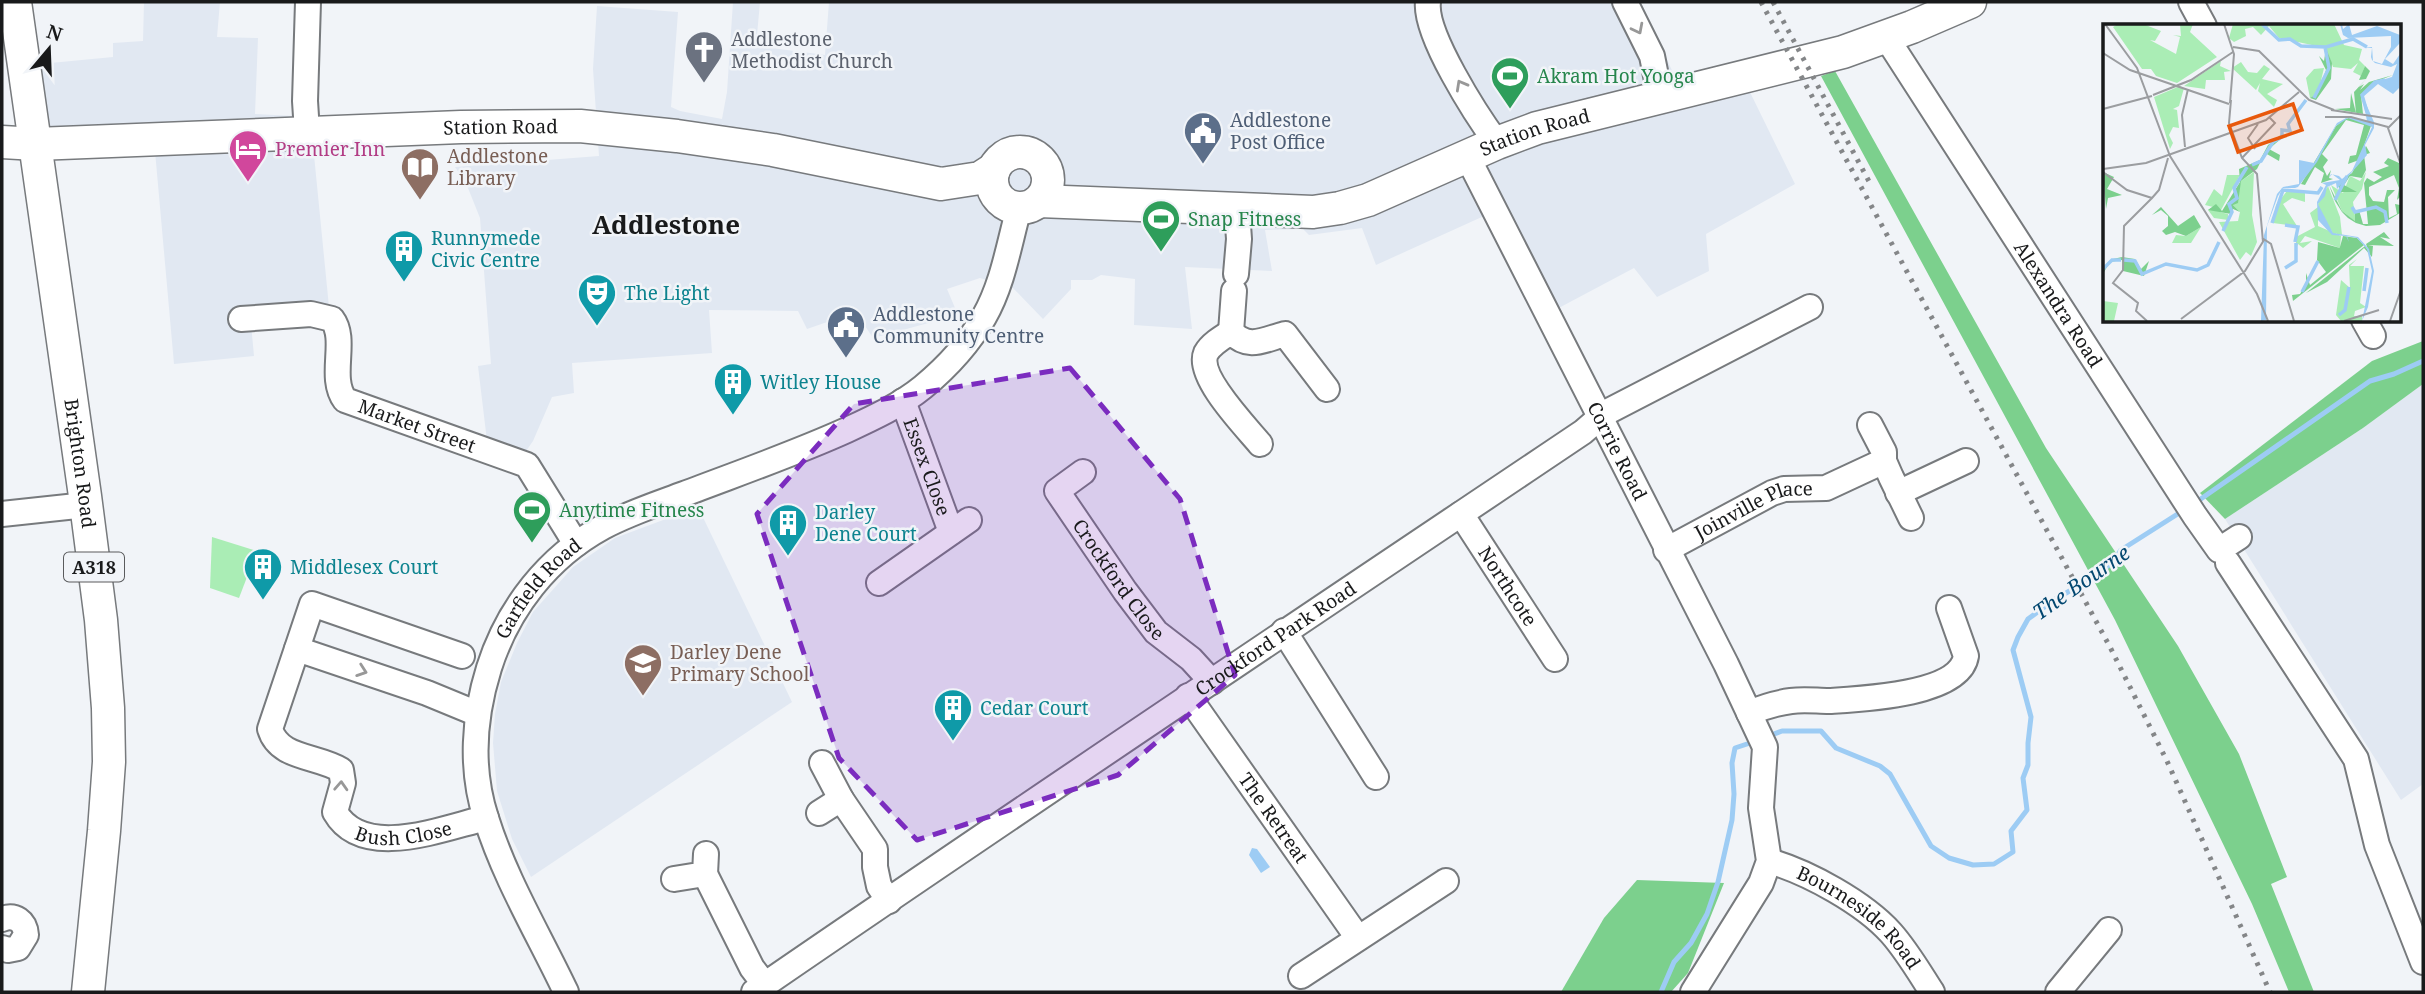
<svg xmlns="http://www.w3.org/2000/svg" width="2425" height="994" font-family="'Noto Serif',serif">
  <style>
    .built { fill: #e1e8f2 }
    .green { fill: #aaedb5 }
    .forest { fill: #7cd08d }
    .water { fill: #9dccf4 }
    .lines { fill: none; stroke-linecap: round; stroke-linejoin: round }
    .stream { stroke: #9dccf4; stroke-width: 5 }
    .minor-casing { stroke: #777a7d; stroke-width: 28 }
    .major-casing { stroke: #777a7d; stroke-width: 35 }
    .minor { stroke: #fff; stroke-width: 24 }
    .major { stroke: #fff; stroke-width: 32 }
    .rail { stroke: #848688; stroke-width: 5; stroke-dasharray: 3.5 7; stroke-linecap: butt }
    .oneway { stroke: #989898 }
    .marked { fill: #7b2cbf; fill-opacity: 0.2; stroke: #7b2cbf; stroke-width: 5; stroke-dasharray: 14 9; stroke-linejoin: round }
    .labels { text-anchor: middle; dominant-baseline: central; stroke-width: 5; stroke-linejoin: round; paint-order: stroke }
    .shield { fill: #f1f4f8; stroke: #5a5b5d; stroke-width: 2 }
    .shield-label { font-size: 18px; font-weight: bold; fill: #191a1b }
    .worship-label { font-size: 19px; fill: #5b616d; stroke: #f1f4f8; text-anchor: start }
    .leisure-label { font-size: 19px; fill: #27864d; stroke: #f1f4f8; text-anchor: start }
    .service-label { font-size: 19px; fill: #4e5e75; stroke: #f1f4f8; text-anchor: start }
    .street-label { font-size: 19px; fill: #191a1b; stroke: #f1f4f8 }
    .hotel-label { font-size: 19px; fill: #b23c85; stroke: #f1f4f8; text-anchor: start }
    .education-label { font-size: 19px; fill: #785e54; stroke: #f1f4f8; text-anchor: start }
    .culture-label { font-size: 19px; fill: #0d838f; stroke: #f1f4f8; text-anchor: start }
    .water-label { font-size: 21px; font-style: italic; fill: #024770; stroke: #f1f4f8 }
    .district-label { font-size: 26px; font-weight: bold; fill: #191a1b; stroke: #f1f4f8 }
    .inset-river { fill: none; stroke: #9dccf4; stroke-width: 3.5 }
    .inset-road { fill: none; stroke: #9b9da0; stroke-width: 2 }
    .view { fill: #e8590c; fill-opacity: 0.15; stroke: #e8590c; stroke-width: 3.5 }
    .inset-edge { fill: none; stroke: #191a1b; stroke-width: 3.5 }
  </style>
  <rect width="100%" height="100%" fill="#f1f4f8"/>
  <g class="built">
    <polygon points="144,2 220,2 217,37 258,38 255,114 294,116 314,155 329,307 250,313 254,356 174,364 155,151 54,155 40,64 113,57 113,43 143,41"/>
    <polygon points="733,2 760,2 756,46 825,55 829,2 1638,2 1658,40 1686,101 1746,84 1795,184 1706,234 1709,271 1657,297 1634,268 1538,319 1484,216 1376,265 1362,228 1309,235 1303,229 1265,230 1272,271 1185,267 1192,329 1134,325 1135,279 1101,275 1092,280 1071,280 1071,289 1043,319 1013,288 980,278 947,289 958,315 873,338 856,312 807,329 798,311 709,310 712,353 572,363 574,393 552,397 533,441 524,454 487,441 478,366 491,364 480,218 466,183 455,167 599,156 593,69 597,6 678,12 671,107 680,111 722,119 727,92"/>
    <polygon points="2423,384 2423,784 2401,800 2225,519 2363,428"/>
    <polygon points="698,507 792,702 531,877 512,839 497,791 493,743 495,714 501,682 517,643 533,612 573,567 615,538"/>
  </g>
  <polygon class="green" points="212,537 257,551 239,598 210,588"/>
  <g class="forest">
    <polygon points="1835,71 2046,448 2178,646 2239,754 2287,877 2271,884 2314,992 2289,992 2252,904 2115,620 1821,76"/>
    <polygon points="2423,341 2423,384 2363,428 2225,519 2200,493 2372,361"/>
    <polygon points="1637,880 1724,883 1688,973 1671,992 1561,992 1604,918"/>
  </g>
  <polygon class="water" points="1252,848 1257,849 1270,867 1261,873 1249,855"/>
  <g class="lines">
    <g class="stream">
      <polyline points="2195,503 2370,381 2394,374 2423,361"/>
      <polyline points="1766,737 1782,731 1821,731 1836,748 1880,766 1890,774 1931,846 1949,858 1973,865 1994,864 2013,852 2011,831 2027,810 2023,778 2028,765 2028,743 2031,717 2013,650 2018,637 2028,619 2054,600 2092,578 2113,562 2121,550 2184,510"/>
      <polyline points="1661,992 1674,962 1691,943 1707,914 1718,882 1732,820 1734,794 1732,763 1735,748 1753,742"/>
    </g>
    <g class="minor-casing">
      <g id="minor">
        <path d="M1428,2C1424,34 1477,116 1497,143"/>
        <polyline points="1625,2 1652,56 1660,96"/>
        <polyline points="2191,2 2204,26"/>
        <path id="s1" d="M1886,37L2195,516L2219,550L2239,537"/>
        <polyline points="307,132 305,101 308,2"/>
        <path id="s2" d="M1467,156L1726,664L1765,747L1761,808L1769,861L1761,883L1693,992"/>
        <polyline points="1236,274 1239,239 1237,211"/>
        <path id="s3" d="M241,319L311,314L332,319C348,340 328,377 345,400L527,465L576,544"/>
        <polyline points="2364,320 2373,336"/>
        <polyline points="1231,332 1234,291"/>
        <path id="s4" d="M903,401L951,532"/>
        <polyline points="1870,425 1884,452 1884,461 1891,477 1911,518"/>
        <path d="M1260,444C1246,427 1196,376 1206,353C1211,344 1223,337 1231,332C1249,350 1263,340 1285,334L1327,389"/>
        <path id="s5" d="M1083,472L1057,491L1125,591L1156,632L1191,659L1212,682"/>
        <polyline points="1898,493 1966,461"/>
        <polyline points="2,514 86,505"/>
        <path id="s6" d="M1461,514L1555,659"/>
        <path id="s7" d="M1666,550L1772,493L1784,489L1826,488L1884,461"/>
        <polyline points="2228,563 2356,759 2377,845 2423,962"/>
        <polyline points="879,583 969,520"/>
        <polyline points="1284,631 1376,777"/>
        <polyline points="297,649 427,693 478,714"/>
        <path id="s8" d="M462,656L312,604L270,729C279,759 316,755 341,770L343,783L335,812C363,861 443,828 486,818"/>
        <path id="s9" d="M1188,696L1358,938"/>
        <path d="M1749,713C1763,707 1776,703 1791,701C1804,699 1817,701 1829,701C1861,699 1960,695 1966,656L1949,608"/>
        <polyline points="822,763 841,799"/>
        <polyline points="819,813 841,799 875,849 875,867 879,886 889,901"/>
        <path id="s10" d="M1769,861C1808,872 1864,903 1891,933C1907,951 1919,972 1932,992"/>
        <polyline points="705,874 752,968 765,985"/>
        <polyline points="674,879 705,874 706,854"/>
        <path d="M2,919C15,914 25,921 26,935L18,948L8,950L2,948"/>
        <polyline points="1301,976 1446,881"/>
        <path id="s11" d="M566,992C539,935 505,879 486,818C470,769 474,716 489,668C508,608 548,557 603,527C629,513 657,504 684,494C739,473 794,454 847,430C873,418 901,405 923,387C946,368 969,343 984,317C1003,284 1009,244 1019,208"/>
        <path id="s12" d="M754,992C1029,803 1306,618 1583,432L1605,413L1810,307"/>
        <polyline points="2058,992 2109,930"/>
      </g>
    </g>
    <g class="major-casing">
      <g id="major">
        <path id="s13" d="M15,2L85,496L101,620L108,708L109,762L104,831L88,992"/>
        <path id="s14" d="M2,142L36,144L461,127L580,126L677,136L773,150L941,184L980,178L994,169"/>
        <circle cx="1020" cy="180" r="28"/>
        <path id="s15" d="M1039,201L1313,212L1340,208L1368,200L1497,143L1537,128L1843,52L1912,27L1970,2"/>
      </g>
    </g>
    <use href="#minor" class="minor"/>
    <use href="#major" class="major"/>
    <g class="rail">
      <polyline points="1761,2 2110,647 2167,761 2270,992"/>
      <polyline points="1773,2 1872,187"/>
    </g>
  </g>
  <defs><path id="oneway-chevron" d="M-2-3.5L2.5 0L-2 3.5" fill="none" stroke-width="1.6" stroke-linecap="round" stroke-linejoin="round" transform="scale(1.75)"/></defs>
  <g class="oneway">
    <use href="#oneway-chevron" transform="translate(1638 29) rotate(63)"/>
    <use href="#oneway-chevron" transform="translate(1461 85) rotate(-119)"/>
    <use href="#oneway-chevron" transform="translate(362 671) rotate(19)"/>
    <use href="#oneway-chevron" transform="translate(341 786) rotate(-87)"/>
  </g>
  <path class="marked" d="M1070,368L1180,499L1235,675L1118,775L917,840L839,758L757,514L854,404Z"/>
  <defs>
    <g id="church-pin" transform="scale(2.0125)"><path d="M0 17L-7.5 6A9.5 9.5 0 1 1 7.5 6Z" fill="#6b7280" stroke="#f1f4f8"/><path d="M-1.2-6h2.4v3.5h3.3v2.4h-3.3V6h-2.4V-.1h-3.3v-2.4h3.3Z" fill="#fff"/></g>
    <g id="stadium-pin" transform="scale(2.0125)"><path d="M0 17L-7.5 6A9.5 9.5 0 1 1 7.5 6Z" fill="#2e9e5b" stroke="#f1f4f8"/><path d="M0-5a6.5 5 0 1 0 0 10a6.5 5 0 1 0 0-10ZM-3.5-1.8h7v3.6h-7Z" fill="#fff"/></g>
    <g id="civic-pin" transform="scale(2.0125)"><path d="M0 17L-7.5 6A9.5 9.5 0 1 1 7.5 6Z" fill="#5c6f8a" stroke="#f1f4f8"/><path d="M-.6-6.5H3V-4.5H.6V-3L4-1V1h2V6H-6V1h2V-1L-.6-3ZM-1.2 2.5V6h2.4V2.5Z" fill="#fff"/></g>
    <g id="hotel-pin" transform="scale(2.0125)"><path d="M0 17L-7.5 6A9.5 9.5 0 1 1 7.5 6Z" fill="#d1479c" stroke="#f1f4f8"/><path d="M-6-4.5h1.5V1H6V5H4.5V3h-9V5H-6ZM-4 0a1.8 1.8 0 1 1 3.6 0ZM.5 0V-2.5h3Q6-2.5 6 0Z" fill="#fff"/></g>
    <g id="library-pin" transform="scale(2.0125)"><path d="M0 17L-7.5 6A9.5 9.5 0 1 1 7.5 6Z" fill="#8d6e63" stroke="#f1f4f8"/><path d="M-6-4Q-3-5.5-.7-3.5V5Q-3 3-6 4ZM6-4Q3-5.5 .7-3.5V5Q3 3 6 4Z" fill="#fff"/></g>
    <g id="building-pin" transform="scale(2.0125)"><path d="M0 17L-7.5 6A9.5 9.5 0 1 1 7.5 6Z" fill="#0f9aa8" stroke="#f1f4f8"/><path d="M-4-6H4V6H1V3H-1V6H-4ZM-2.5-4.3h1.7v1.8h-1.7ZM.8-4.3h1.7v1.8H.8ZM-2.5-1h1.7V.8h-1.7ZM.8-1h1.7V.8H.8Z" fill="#fff"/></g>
    <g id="theatre-pin" transform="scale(2.0125)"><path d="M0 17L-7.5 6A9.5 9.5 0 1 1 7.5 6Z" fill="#0f9aa8" stroke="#f1f4f8"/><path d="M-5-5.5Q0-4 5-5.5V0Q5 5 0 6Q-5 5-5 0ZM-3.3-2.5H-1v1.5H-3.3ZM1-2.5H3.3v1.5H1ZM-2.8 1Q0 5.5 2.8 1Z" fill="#fff"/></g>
    <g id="school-pin" transform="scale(2.0125)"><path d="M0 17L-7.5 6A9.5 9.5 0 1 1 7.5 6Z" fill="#8d6e63" stroke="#f1f4f8"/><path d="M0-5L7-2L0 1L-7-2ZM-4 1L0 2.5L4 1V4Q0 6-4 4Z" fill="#fff"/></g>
  </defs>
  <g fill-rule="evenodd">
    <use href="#church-pin" x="704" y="50"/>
    <use href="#stadium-pin" x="1510" y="76"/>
    <use href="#civic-pin" x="1203" y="131"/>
    <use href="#hotel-pin" x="248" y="149"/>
    <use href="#library-pin" x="420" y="167"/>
    <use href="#stadium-pin" x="1161" y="219"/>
    <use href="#building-pin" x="404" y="249"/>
    <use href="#theatre-pin" x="597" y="293"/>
    <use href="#civic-pin" x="846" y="325"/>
    <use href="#building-pin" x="733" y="382"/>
    <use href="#stadium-pin" x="532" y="510"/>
    <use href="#building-pin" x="788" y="523"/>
    <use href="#building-pin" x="263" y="567"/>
    <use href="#school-pin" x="643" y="663"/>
    <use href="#building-pin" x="953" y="708"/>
  </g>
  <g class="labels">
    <rect class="shield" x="64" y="552.5" width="60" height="29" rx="5"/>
    <g class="shield-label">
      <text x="94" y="567">A318</text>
    </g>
    <g class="worship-label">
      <text x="731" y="39">Addlestone<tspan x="731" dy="22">Methodist Church</tspan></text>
    </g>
    <g class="leisure-label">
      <text x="1537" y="76">Akram Hot Yooga</text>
      <text x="1188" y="219">Snap Fitness</text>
      <text x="559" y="510">Anytime Fitness</text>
    </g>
    <g class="service-label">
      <text x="1230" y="120">Addlestone<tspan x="1230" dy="22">Post Office</tspan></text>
      <text x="873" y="314">Addlestone<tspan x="873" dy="22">Community Centre</tspan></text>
    </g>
    <g class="street-label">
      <text stroke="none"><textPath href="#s14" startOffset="499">Station Road</textPath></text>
      <text stroke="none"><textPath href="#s15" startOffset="511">Station Road</textPath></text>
      <text stroke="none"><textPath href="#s1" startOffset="318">Alexandra Road</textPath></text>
      <text stroke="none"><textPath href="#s3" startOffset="252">Market Street</textPath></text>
      <text stroke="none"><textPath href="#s2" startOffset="331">Corrie Road</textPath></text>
      <text stroke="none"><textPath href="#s13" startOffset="466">Brighton Road</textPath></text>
      <text stroke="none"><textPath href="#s4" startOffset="70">Essex Close</textPath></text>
      <text stroke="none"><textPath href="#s7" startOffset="98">Joinville Place</textPath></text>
      <text stroke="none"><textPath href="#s5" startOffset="140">Crockford Close</textPath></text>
      <text stroke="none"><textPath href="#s6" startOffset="86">Northcote</textPath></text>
      <text stroke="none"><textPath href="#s11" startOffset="439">Garfield Road</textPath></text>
      <text stroke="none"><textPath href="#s12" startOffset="630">Crockford Park Road</textPath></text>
      <text stroke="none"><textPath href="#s9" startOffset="149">The Retreat</textPath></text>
      <text stroke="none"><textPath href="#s8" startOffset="497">Bush Close</textPath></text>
      <text stroke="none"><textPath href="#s10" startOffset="108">Bourneside Road</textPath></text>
    </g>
    <g class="hotel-label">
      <text x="275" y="149">Premier Inn</text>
    </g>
    <g class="education-label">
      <text x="447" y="156">Addlestone<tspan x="447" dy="22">Library</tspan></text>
      <text x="670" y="652">Darley Dene<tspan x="670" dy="22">Primary School</tspan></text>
    </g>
    <g class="culture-label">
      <text x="431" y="238">Runnymede<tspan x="431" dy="22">Civic Centre</tspan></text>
      <text x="624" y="293">The Light</text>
      <text x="760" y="382">Witley House</text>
      <text x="815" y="512">Darley<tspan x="815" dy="22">Dene Court</tspan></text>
      <text x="290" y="567">Middlesex Court</text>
      <text x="980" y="708">Cedar Court</text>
    </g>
    <g class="water-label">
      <text transform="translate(2081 582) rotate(-35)">The Bourne</text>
    </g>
    <g class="district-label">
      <text x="666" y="224">Addlestone</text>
    </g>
  </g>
  <g transform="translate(2103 24)">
    <rect width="298" height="298" fill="#f1f4f8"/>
    <path d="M15,0H40L58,7L52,17L47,16L73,30L77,13L70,11L78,12L77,0H90L87,8L114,33L74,59L53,52L48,45H39L10,3ZM130,0H231L241,21L259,25L256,36L262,42L258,52L250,48L255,39L248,45L230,43L223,24L176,14L166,2L158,11L150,3L142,5L143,12L131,18L126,14ZM118,37L117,42L128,47L121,48L122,56H103L102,65L81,62ZM138,38L145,48L154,49L161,41L167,45L159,55L180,60L164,70L174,76L171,83L155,67L157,59L153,66L129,44ZM221,44L215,69L207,74L203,54L211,45ZM77,62L81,64L76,82L70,85L74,86L76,104L70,103L66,111L70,119L67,125L51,73ZM151,148L149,191L154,218L148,232L143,228L137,236L116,198L135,197L137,188L130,181L138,157ZM263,148L259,165L250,178L253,198L239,187L228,161L240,169L247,152L257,157ZM124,151H137L117,188L125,190V196L111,194L105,186L110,183L102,181L111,165L119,172ZM225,162L237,193L239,211L230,209L217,190L215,180ZM184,167H202V178L189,174L180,180L194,202L170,199L173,181ZM215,183V202L238,212L237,224L202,212L197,219L209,217L200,224L195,220L193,225V213L212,203L207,189ZM98,203L88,219H69L73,211L83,212ZM254,235L247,242H261L257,279L263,283L252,287L251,292H259V297H238L233,291L238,256L247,264L246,241ZM0,277L15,279L11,297H0Z" fill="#aaedb5"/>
    <path d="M223,24L229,39L228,55L213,76L207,74L215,69L223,46L216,32L221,37ZM262,42L267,47L263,55L256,63L261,60L257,66L266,58L290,51L272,58L258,71L260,90L232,85L247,84L248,69L253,89L251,68L263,55L256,56ZM246,94L269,99L256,136L245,140L247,132L253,131L261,101L243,96L219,130L225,136L220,143L224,152L228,146L226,154L230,155L218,159L221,149L212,143L202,161L198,160L233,102L242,95ZM180,109L179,114L166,125L177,131L176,137L162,129L154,145L138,157L135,179L130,181L137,188L130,185L128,190L105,186L113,180L119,187L137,158L136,145L157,136L165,121ZM263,122L267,129L261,131L263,146L259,154L247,152L241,161L254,168H238L234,159L249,149ZM285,134L296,139L297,173L294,176L296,164L291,151L266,163V171L270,177L281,178L284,166H292L285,173L286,194L294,190L292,180L297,181V189L277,201L263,202L253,199L245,194L239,188L232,177L226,161L239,187L252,197V188L256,186L260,200H265L261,159L264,154L271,158L279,153L270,148L286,142L281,139ZM0,148L11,153L4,165L19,171L5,174L3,185ZM58,183L75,202L91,191L98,203L83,212L72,208L63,211L59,207L65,202V192L58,186L49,191ZM281,208L287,215L277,213L291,222L265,221L270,222L269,233L261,224L224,258L203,269L262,222L266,228L263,220ZM240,212L254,214L261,221L190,277L189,271L197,270L203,260V249L207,261L223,248L214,236L215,218L237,224L233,237ZM19,233L32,235L38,245L46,237L41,252L20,247L19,236L7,238L1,248L0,244L10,235Z" fill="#7cd08d"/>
    <path d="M237,0H239L240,5L246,0L249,11L274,2L297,11V19L282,35L290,40L297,30L296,64L290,70L275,60L260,73L271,98V104L262,121L264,131L234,165L233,159L224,163L222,172L215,180L230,209L255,213L266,225L271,247L265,283L259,297L269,247L264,225L254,214L244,212L246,218L243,212L229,211L215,196L214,178L223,161L219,159L237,156L229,150L226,154L228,150L236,152L239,155L249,147L269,103L245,94L233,102L214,138L195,163L192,164H180L175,172L164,202L163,296L158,297L161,211L174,170L180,163L196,160V136L211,139L234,99L245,93L264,97L259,72L272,58L289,53L294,40L288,43L272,39L269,36L268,33L269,24L260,23H269L270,37L279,40L288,23V12L245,14L240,11Z" fill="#9dccf4"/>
    <path class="inset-river" d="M159,0L176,16L187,15L198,22L223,23L250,15L264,23M211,74L226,44L222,23M264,88L259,71L272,58L282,56M149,141L158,137L170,118L179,113V106L187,107L185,100L203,76M232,176L244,152M249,183L252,188L273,183L282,188L284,199M169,199L180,166L215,169L219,163M182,201L195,203L192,218M120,207L129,188L126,180L134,174L131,164L144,143M21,236L32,237L39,250L63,240L94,246L105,241L116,218M182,244L193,237V219M0,245L9,236H18M261,267L264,244M199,268L215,237M236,291L242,286L246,263"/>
    <path class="inset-road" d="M2,0L34,44L67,132L154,270L165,297M121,0L131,30L127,79M130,23L156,27L206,76L231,86M0,29L27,46L126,80M50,71L88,56L130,28M128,76L126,99L139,134L154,150L160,218M0,85L49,72M228,86L289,95M298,91L285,104L298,141M222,93H248L285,103M82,123L79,91L85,65M152,125L145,114L155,100M139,134L172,99L166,93M0,145L43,139L163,96L196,68M0,148L24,166L49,174L56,166L65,134M159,214L168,220L191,297M78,295L142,247L161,216M44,297L33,287L35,279L10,259L20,246L21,202L49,174M241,297L276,286M287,297L298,266"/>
    <path class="view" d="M190,80L199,106L135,128L126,102Z"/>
    <rect width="298" height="298" class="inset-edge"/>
  </g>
  <rect width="2425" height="994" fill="none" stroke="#191a1b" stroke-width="7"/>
  <g transform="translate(49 49) rotate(19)" stroke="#f1f4f8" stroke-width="5" paint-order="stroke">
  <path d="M0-5L12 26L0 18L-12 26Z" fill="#191a1b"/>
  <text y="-10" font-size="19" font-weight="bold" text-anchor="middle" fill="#191a1b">N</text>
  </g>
</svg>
